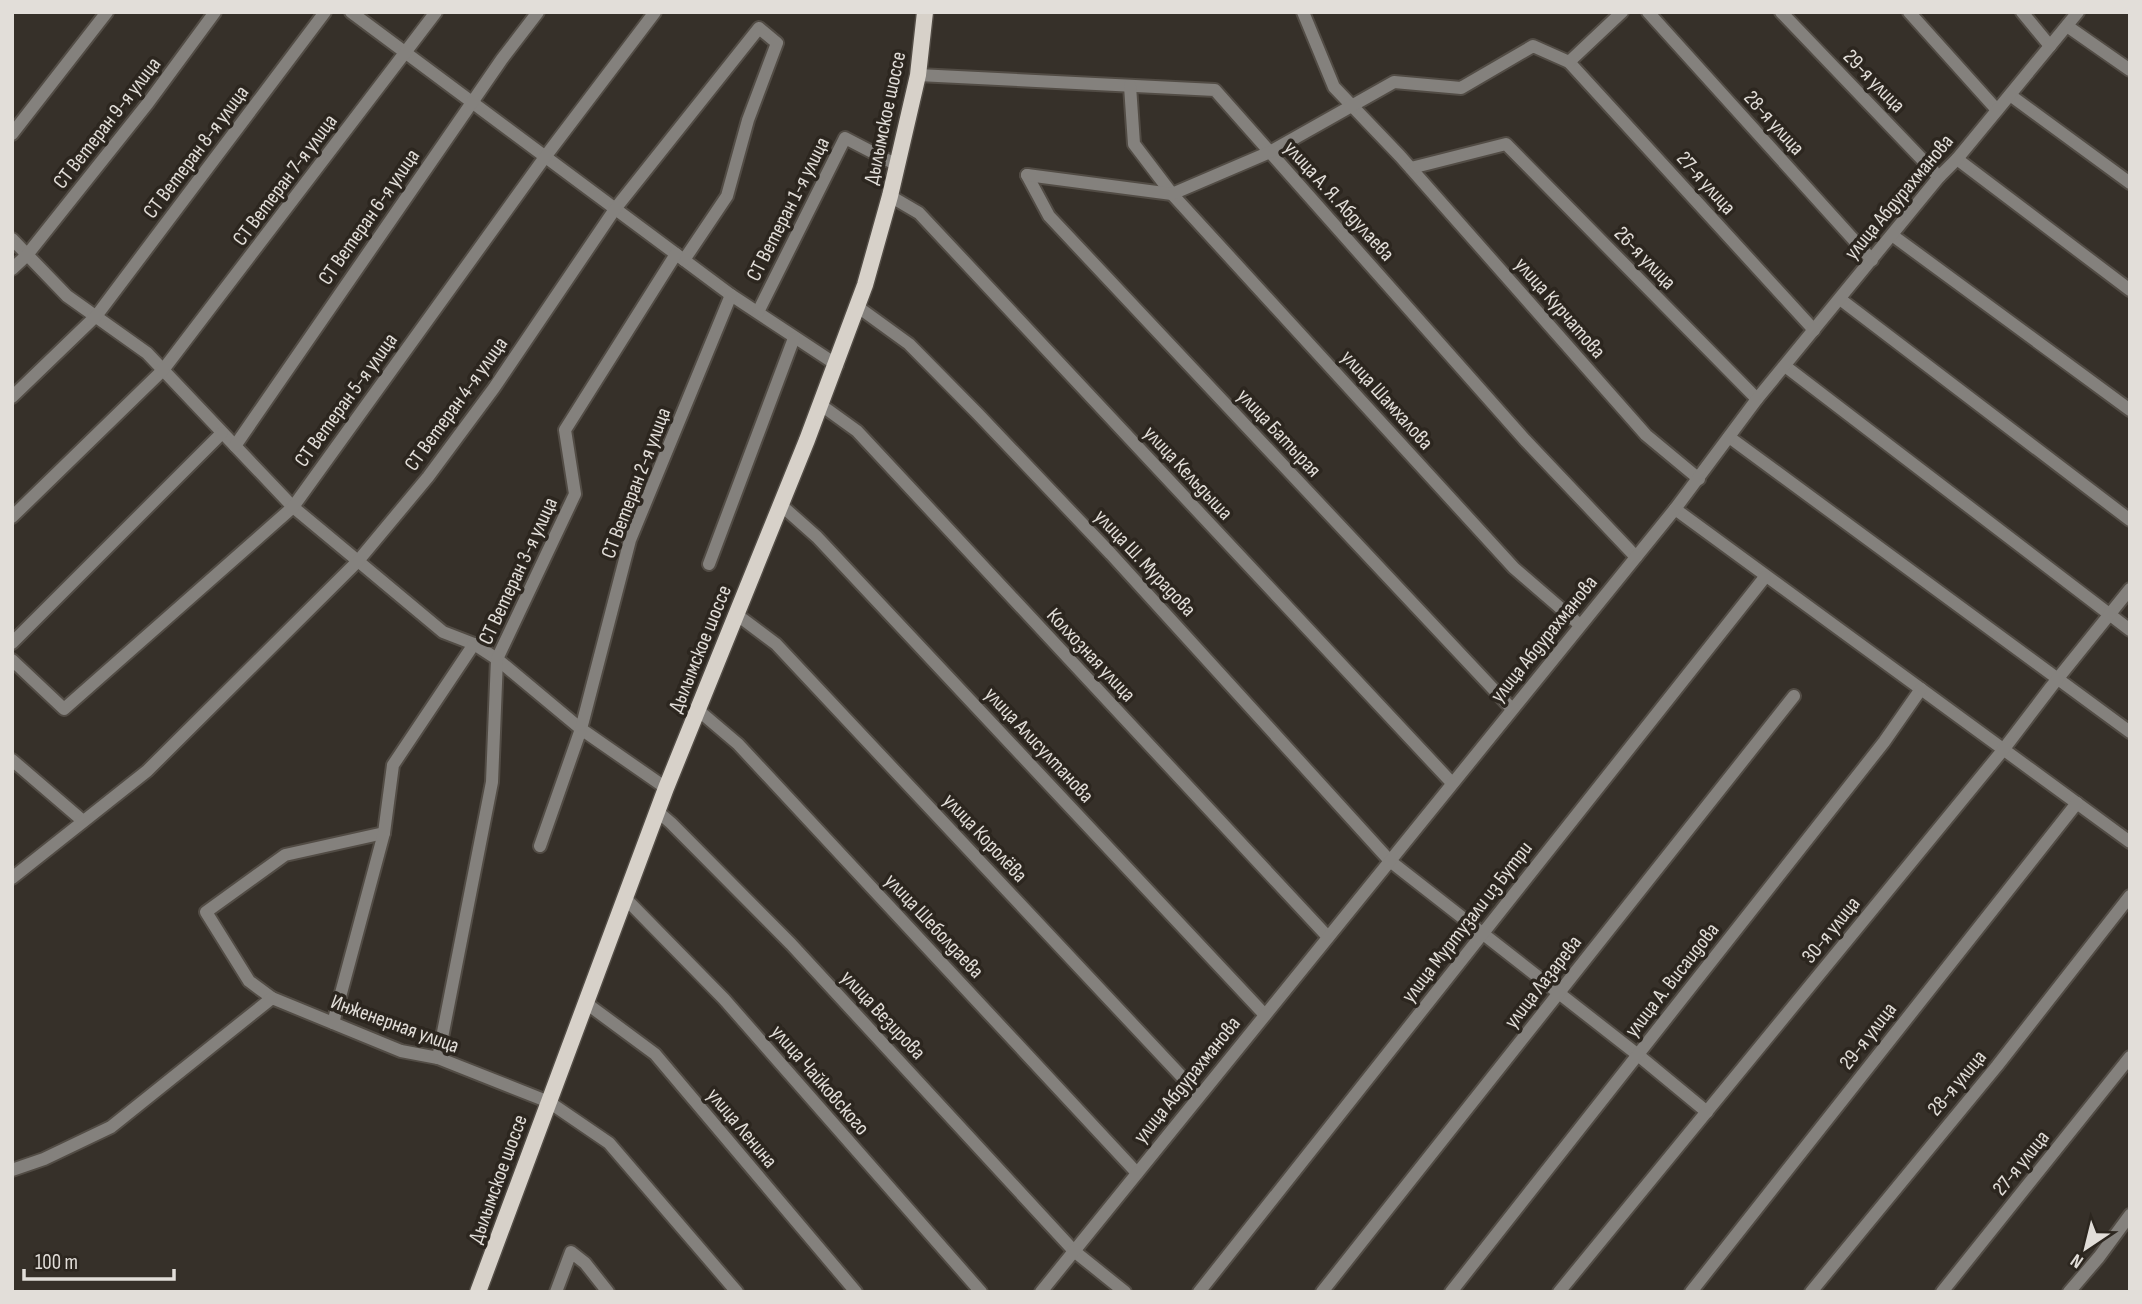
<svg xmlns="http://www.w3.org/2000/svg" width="2142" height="1304" font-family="'Sofia Sans Condensed',sans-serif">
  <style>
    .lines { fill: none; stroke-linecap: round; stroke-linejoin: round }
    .minor-casing { stroke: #524c45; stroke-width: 16 }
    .major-casing { stroke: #524c45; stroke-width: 19 }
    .minor { stroke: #84817d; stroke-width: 12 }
    .major { stroke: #d7d1c9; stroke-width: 16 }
    .labels { text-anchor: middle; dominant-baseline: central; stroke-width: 7; stroke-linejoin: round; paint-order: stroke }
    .street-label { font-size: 21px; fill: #e2ded9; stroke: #2c261f }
  </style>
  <rect width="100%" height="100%" fill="#363029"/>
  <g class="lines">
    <g class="minor-casing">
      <g id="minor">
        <polyline points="351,12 731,295 837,365"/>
        <polyline points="1303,12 1334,87 1400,156 1646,435 1699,479"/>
        <polyline points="1648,12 1872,260"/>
        <polyline points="1781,12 1939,177"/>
        <polyline points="1909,12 1997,110"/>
        <polyline points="2022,12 2050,46"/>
        <polyline points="2067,26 2130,70"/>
        <polyline points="1569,62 1814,330"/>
        <polyline points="918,75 1215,90 1525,440 1636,557"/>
        <polyline points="1130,86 1134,144 1172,194 1514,568 1580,625"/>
        <polyline points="2010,95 2130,183"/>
        <polyline points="12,134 107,12"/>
        <polyline points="1957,159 2130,290"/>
        <polyline points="1411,168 1506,144 1757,399"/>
        <polyline points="1027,175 1049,216 1512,709"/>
        <polyline points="1027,175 1172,194 1270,152 1394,82 1461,88 1533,46 1569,62 1622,12"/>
        <polyline points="890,196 919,213 1452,783"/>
        <polyline points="1892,235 2130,410"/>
        <polyline points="12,239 67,296 147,353 293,507 358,561 443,632 474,644 497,659 581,729 666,788"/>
        <polyline points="12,269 27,255 148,103 215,12"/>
        <polyline points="1840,299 2130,520"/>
        <polyline points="858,307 909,344 978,414 1111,554 1390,861 1638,1055 1707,1112"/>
        <polyline points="758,312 845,138 897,165"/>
        <polyline points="1785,366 2130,630"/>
        <polyline points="12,397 97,315 325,12"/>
        <polyline points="821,405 857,431 1328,937"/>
        <polyline points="1729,437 2130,732"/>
        <polyline points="235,446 502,59 538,12"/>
        <polyline points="781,505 817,537 1265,1015"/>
        <polyline points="1675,509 2130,842"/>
        <polyline points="12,517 163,370 436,12"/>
        <polyline points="709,564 794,338"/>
        <polyline points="736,614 776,644 1199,1095"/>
        <polyline points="12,643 222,433"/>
        <polyline points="12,660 64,709 293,507 545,157 655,12"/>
        <polyline points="698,710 738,744 1137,1173"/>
        <polyline points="12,760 83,821"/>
        <polyline points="657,811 671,823 791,944 1074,1251 1125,1292"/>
        <polyline points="540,846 581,729 630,540 731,295"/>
        <polyline points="12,878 147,771 358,561 428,477 494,388 615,209 759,28 777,43 748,120 727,196 684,260"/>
        <polyline points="625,898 724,999 981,1292"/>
        <polyline points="272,998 249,981 206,912 285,855 384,833"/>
        <polyline points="586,1003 655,1054 856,1292"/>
        <polyline points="333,1023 384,833 393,765 474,644"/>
        <polyline points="438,1058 492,782 497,659 575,494 565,430 676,254"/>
        <polyline points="12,1170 44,1159 111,1127 272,998 401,1051 438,1058 549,1102 609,1143 737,1292"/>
        <polyline points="556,1292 571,1252 585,1263 608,1292"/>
        <polyline points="1041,1292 1675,509 1757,399 1939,177 1957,159 2078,12"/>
        <polyline points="1199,1292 1765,577"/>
        <polyline points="1322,1292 1794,696"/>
        <polyline points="1451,1292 1884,742 1921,689"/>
        <polyline points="1559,1292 2003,750 2051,687 2130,589"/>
        <polyline points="1691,1292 2077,803"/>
        <polyline points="1811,1292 1997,1066 2130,896"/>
        <polyline points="1942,1292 2130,1057"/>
        <polyline points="2069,1292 2099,1257 2130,1215"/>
      </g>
    </g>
    <g class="major-casing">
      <polyline id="major" points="478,1292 666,788 807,440 865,285 890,196 918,75 925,12"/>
    </g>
    <use href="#minor" class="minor"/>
    <use href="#major" class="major"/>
  </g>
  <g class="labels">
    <g class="street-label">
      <text transform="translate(1874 81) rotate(46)">29-я улица</text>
      <text transform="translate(885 118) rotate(-78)">Дылымское шоссе</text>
      <text transform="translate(107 123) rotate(-52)">СТ Ветеран 9-я улица</text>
      <text transform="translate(1774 123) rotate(48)">28-я улица</text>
      <text transform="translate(196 152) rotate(-53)">СТ Ветеран 8-я улица</text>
      <text transform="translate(285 180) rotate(-53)">СТ Ветеран 7-я улица</text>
      <text transform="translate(1706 183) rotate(48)">27-я улица</text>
      <text transform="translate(1899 197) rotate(-50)">улица Абдурахманова</text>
      <text transform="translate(1339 201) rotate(48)">улица А. Я. Абдулаева</text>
      <text transform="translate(788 209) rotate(-63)">СТ Ветеран 1-я улица</text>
      <text transform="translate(369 217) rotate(-55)">СТ Ветеран 6-я улица</text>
      <text transform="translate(1645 258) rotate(46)">26-я улица</text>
      <text transform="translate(1560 308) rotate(49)">улица Курчатова</text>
      <text transform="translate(346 400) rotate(-54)">СТ Ветеран 5-я улица</text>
      <text transform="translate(1387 400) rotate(48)">улица Шамхалова</text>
      <text transform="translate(456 404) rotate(-54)">СТ Ветеран 4-я улица</text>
      <text transform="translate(1279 433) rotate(47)">улица Батырая</text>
      <text transform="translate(1188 473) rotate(47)">улица Кельдыша</text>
      <text transform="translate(636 483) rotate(-69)">СТ Ветеран 2-я улица</text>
      <text transform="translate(1145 563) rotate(47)">улица Ш. Мурадова</text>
      <text transform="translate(518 571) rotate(-65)">СТ Ветеран 3-я улица</text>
      <text transform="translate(1544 639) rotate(-51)">улица Абдурахманова</text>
      <text transform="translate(700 649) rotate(-68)">Дылымское шоссе</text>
      <text transform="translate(1091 655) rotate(47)">Колхозная улица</text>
      <text transform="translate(1039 745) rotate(47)">улица Алисултанова</text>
      <text transform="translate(985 838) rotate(47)">улица Королёва</text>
      <text transform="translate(1467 922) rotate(-52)">улица Муртузали из Бутри</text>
      <text transform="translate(934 926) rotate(47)">улица Шеболдаева</text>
      <text transform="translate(1831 930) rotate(-51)">30-я улица</text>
      <text transform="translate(1672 980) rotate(-52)">улица А. Висаидова</text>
      <text transform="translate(1543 982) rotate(-52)">улица Лазарева</text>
      <text transform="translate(883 1015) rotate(47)">улица Везирова</text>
      <text transform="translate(395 1024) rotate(20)">Инженерная улица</text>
      <text transform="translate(1868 1036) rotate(-52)">29-я улица</text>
      <text transform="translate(820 1080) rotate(49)">улица Чайковского</text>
      <text transform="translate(1187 1080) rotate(-51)">улица Абдурахманова</text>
      <text transform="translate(1957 1083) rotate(-50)">28-я улица</text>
      <text transform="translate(742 1128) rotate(50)">улица Ленина</text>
      <text transform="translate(2021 1163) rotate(-51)">27-я улица</text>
      <text transform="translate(498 1179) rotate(-70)">Дылымское шоссе</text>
    </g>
  </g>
  <rect width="2142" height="1304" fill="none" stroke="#e2ded9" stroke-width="28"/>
  <g transform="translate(2086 1248) rotate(215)" stroke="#2c261f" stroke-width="5" paint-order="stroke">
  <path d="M0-5L12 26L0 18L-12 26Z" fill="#e2ded9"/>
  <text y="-10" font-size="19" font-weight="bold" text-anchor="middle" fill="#e2ded9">N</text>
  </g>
  <path d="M24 1269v10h150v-10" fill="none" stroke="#e2ded9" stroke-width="3.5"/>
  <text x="35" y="1269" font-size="21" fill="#e2ded9" stroke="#2c261f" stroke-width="5" paint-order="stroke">100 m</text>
</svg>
